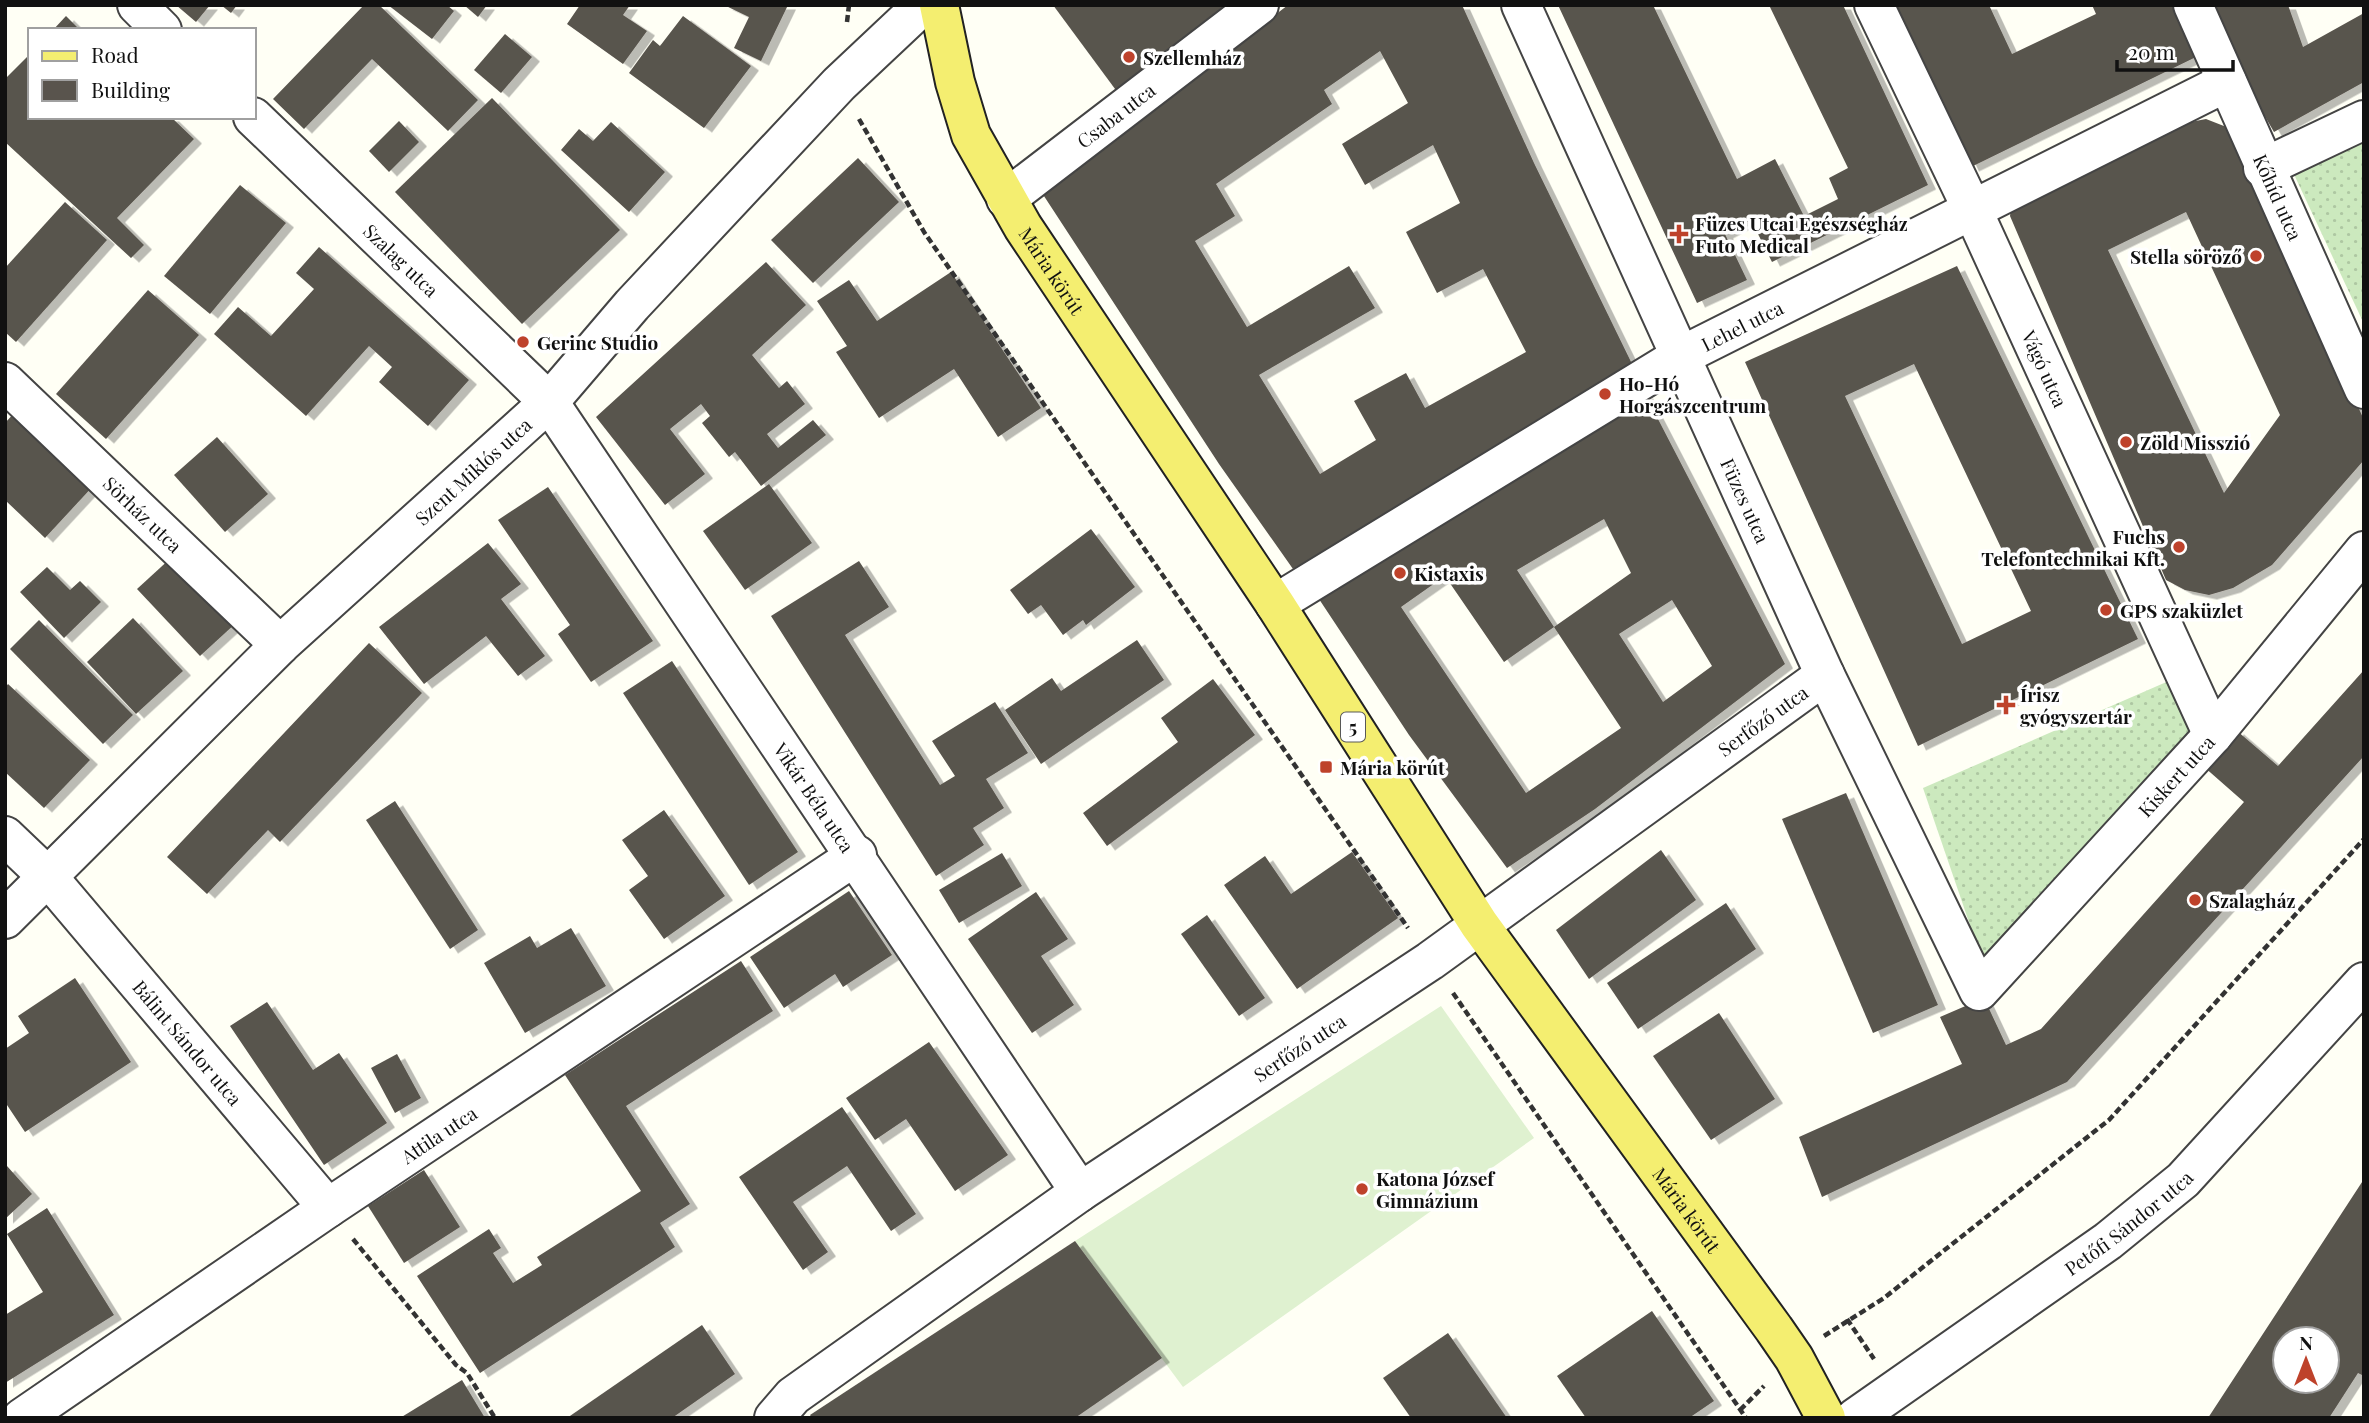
<svg xmlns="http://www.w3.org/2000/svg" width="2369" height="1423" font-family="'Playfair Display',serif">
  <style>
    .grass { fill: url(#grass-dots) }
    .pitch { fill: #dff1d0 }
    .building { fill: #59544d; fill-rule: evenodd; filter: url(#shadow) }
    .lines { fill: none; stroke-linecap: round; stroke-linejoin: round }
    .minor-casing { stroke: #444; stroke-width: 42 }
    .major-casing { stroke: #222; stroke-width: 42 }
    .path { stroke: #333; stroke-width: 4.5; stroke-dasharray: 7 3.5; stroke-linecap: butt }
    .minor { stroke: #fff; stroke-width: 38 }
    .major { stroke: #f4ee70; stroke-width: 38 }
    .poi-dot { fill: #be422b; stroke: #fff; stroke-width: 2.5 }
    .labels { text-anchor: middle; dominant-baseline: central; stroke-width: 7; stroke-linejoin: round; paint-order: stroke }
    .shield { fill: #fff; stroke: #585858; stroke-width: 2 }
    .shield-label { font-size: 18px; font-weight: bold; fill: #111 }
    .poi-label { font-size: 19px; font-weight: bold; fill: #111; stroke: #fff; text-anchor: start }
    .street-label { font-size: 19px; fill: #111; stroke: #fff }
  </style>
  <defs>
    <pattern id="grass-dots" width="8" height="8" patternUnits="userSpaceOnUse" patternTransform="scale(1.75)"><rect width="8" height="8" fill="#cce9be"/><path d="M2 2h.1M6 6h.1" fill="none" stroke="#aec7a2" stroke-width="1.8" stroke-linecap="round"/></pattern>
    <filter id="shadow"><feDropShadow dx="8" dy="4.5" stdDeviation="0" flood-color="#0004"/></filter>
  </defs>
  <rect width="100%" height="100%" fill="#fffff5"/>
  <g class="grass">
    <polygon points="2364,135 2364,324 2291,168"/>
    <polygon points="2171,680 2194,732 1984,966 1923,788"/>
  </g>
  <polygon class="pitch" points="1441,1006 1534,1138 1183,1387 1075,1241"/>
  <g class="building">
    <polygon points="176,5 210,5 196,22"/>
    <polygon points="221,5 237,5 231,13"/>
    <polygon points="364,5 379,5 478,100 448,131 372,59 304,129 273,99"/>
    <polygon points="388,5 447,5 454,11 432,39"/>
    <polygon points="464,5 487,5 478,17"/>
    <polygon points="580,5 630,5 623,15 647,31 623,64 567,24"/>
    <polygon points="724,5 788,5 761,61 734,48 749,17"/>
    <polygon points="1053,5 1235,5 1118,93"/>
    <path d="M1288,5H1462L1534,163L1634,368L1293,569L1219,464L1042,193ZM1380,51L1408,103L1342,144L1365,185L1433,145L1460,203L1406,232L1437,293L1483,269L1526,352L1425,408L1406,373L1354,401L1376,440L1320,474L1259,375L1375,308L1349,266L1247,327L1195,241L1235,216L1216,184L1332,104L1324,90Z"/>
    <polygon points="1558,5 1653,5 1737,179 1775,159 1804,216 1838,199 1829,178 1848,168 1769,5 1843,5 1928,185 1772,262 1751,220 1725,234 1747,280 1697,303"/>
    <polygon points="1895,5 1989,5 2012,54 2096,14 2092,5 2175,5 2198,56 1971,167"/>
    <polygon points="2209,5 2288,5 2303,47 2364,13 2364,82 2274,132 2231,58"/>
    <polygon points="66,16 80,30 53,30"/>
    <polygon points="683,16 751,66 704,128 629,73 653,40 660,46"/>
    <polygon points="505,34 532,57 501,93 474,70"/>
    <polygon points="30,54 30,117 171,117 194,139 117,218 144,245 131,258 5,142 5,79"/>
    <polygon points="492,98 620,230 522,324 395,192"/>
    <path d="M2206,119L2229,128L2241,146L2364,420V460L2272,565L2233,588L2209,595L2185,590L2166,580L2010,216L2012,202L2180,124ZM2186,212L2280,415L2224,493L2108,250Z"/>
    <polygon points="399,121 419,142 389,172 369,151"/>
    <polygon points="611,122 665,172 629,212 561,150 579,129 593,141"/>
    <polygon points="858,158 899,202 813,283 771,240"/>
    <polygon points="240,185 286,223 210,314 164,276"/>
    <polygon points="65,202 107,240 16,342 5,332 5,268"/>
    <polygon points="319,247 469,380 428,426 379,382 392,367 369,346 306,416 214,334 238,307 271,336 314,289 296,273"/>
    <polygon points="766,262 806,305 752,355 779,388 787,381 805,404 767,434 778,448 813,420 826,435 761,486 735,452 729,457 702,423 710,416 701,404 670,429 705,474 665,505 596,417"/>
    <path d="M1957,266L2138,639L1918,746L1745,362ZM1914,364L2031,611L1962,644L1845,396Z"/>
    <polygon points="951,272 1041,408 998,437 954,369 879,418 836,352 847,346 817,301 849,280 877,321"/>
    <polygon points="148,290 199,335 106,439 56,394"/>
    <path d="M1645,394L1785,664L1595,809L1507,868L1409,735L1317,596ZM1604,519L1631,573L1554,627L1517,570ZM1445,576L1504,662L1554,627L1621,728L1526,793L1401,607ZM1672,600L1712,666L1663,702L1619,634Z"/>
    <polygon points="16,411 95,484 45,538 5,500 5,423"/>
    <polygon points="217,437 268,494 225,532 174,475"/>
    <polygon points="769,484 812,543 745,590 703,531"/>
    <polygon points="548,487 653,641 591,682 558,634 570,625 498,520"/>
    <polygon points="1091,529 1135,587 1086,625 1083,620 1063,635 1041,605 1028,614 1010,590"/>
    <polygon points="488,543 521,584 501,599 545,656 518,676 486,636 424,684 379,627"/>
    <polygon points="173,556 236,623 200,656 137,589"/>
    <polygon points="859,561 889,607 845,635 940,785 955,776 932,741 995,702 1028,753 986,779 1004,808 973,828 984,845 936,876 771,616"/>
    <polygon points="47,567 70,590 80,581 101,602 64,638 20,592"/>
    <polygon points="133,618 183,671 136,714 87,662"/>
    <polygon points="39,620 133,715 103,744 10,649"/>
    <polygon points="1137,640 1164,680 1041,764 1005,710 1052,678 1061,691"/>
    <polygon points="369,643 422,693 280,842 268,830 207,894 167,857"/>
    <polygon points="672,661 798,852 749,885 623,693"/>
    <polygon points="2364,670 2364,756 2067,1082 1822,1197 1799,1137 1962,1064 1940,1017 1984,998 2006,1045 2041,1029 2244,802 2203,766 2236,730 2278,766"/>
    <polygon points="1213,679 1255,735 1107,846 1083,813 1178,742 1161,718"/>
    <polygon points="8,684 90,760 44,808 5,772 5,688"/>
    <polygon points="1846,793 1938,1005 1873,1033 1782,819"/>
    <polygon points="395,801 478,930 450,949 366,820"/>
    <polygon points="664,810 725,896 664,939 629,890 648,876 622,840"/>
    <polygon points="1661,850 1696,900 1589,979 1556,930"/>
    <polygon points="1352,852 1398,918 1297,989 1224,885 1265,856 1291,894"/>
    <polygon points="1002,853 1022,886 959,923 939,890"/>
    <polygon points="849,891 892,955 843,987 835,974 784,1008 750,957"/>
    <polygon points="1036,892 1068,939 1041,956 1074,1005 1032,1033 968,939"/>
    <polygon points="1726,903 1756,949 1638,1029 1607,983"/>
    <polygon points="1207,915 1265,998 1239,1016 1181,934"/>
    <polygon points="571,928 606,986 525,1033 484,963 530,936 537,948"/>
    <polygon points="741,961 773,1011 626,1106 690,1204 660,1223 675,1247 480,1373 417,1276 489,1229 501,1248 493,1253 513,1283 542,1265 537,1257 641,1191 565,1075"/>
    <polygon points="75,978 131,1062 25,1132 5,1102 5,1049 29,1033 18,1016"/>
    <polygon points="267,1002 313,1070 339,1053 387,1123 324,1165 230,1026"/>
    <polygon points="1719,1013 1775,1099 1711,1140 1653,1056"/>
    <polygon points="929,1042 1008,1155 955,1191 906,1119 875,1140 846,1098"/>
    <polygon points="397,1054 421,1098 395,1113 371,1068"/>
    <polygon points="842,1107 916,1214 891,1231 847,1166 793,1202 828,1252 803,1270 739,1177"/>
    <polygon points="7,1166 32,1194 5,1219 5,1168"/>
    <polygon points="424,1170 460,1227 404,1263 368,1206"/>
    <path d="M2364,1179V1376L2358,1373L2329,1418H2208ZM2285,1339H2327V1381H2285Z"/>
    <polygon points="47,1208 114,1315 5,1383 5,1315 43,1292 7,1234"/>
    <polygon points="1075,1241 1162,1358 1075,1418 812,1418 810,1415"/>
    <polygon points="1652,1311 1714,1401 1689,1418 1586,1418 1557,1376"/>
    <polygon points="702,1325 735,1374 672,1418 567,1418"/>
    <polygon points="1448,1333 1507,1418 1411,1418 1383,1378"/>
    <polygon points="462,1380 485,1418 400,1418"/>
  </g>
  <g class="lines">
    <g class="minor-casing">
      <g id="minor">
        <polyline points="137,5 162,30"/>
        <path id="s1" d="M1521,5L1825,675L1979,991L2213,735L2364,551"/>
        <path id="s2" d="M1874,5L1972,209L2213,735"/>
        <path id="s3" d="M2193,5L2364,389"/>
        <path id="s4" d="M253,117L549,402L1080,1192"/>
        <polyline points="2263,168 2364,120"/>
        <path id="s5" d="M1006,199L1259,5"/>
        <path id="s6" d="M5,382L280,645"/>
        <path id="s7" d="M1275,604L1679,357L2227,82"/>
        <path id="s8" d="M5,836L48,877L328,1208"/>
        <path id="s9" d="M5,919L280,645L549,402L632,305L839,84L923,5"/>
        <path id="s10" d="M22,1418L328,1208L857,855"/>
        <path id="s11" d="M774,1418L793,1396L1080,1192L1430,961L1825,675"/>
        <path id="s12" d="M1855,1418L2108,1241L2183,1180L2364,982"/>
      </g>
    </g>
    <g class="major-casing">
      <g id="major">
        <path id="s13" d="M939,5L955,82L971,135L1023,227L1275,604L1479,924L1774,1329L1794,1358L1826,1418"/>
      </g>
    </g>
    <g class="path">
      <polyline points="847,22 849,5"/>
      <polyline points="859,119 924,232 1408,928"/>
      <polyline points="1453,993 1746,1418"/>
      <polyline points="353,1239 456,1365 467,1373 495,1418"/>
      <polyline points="1847,1319 1874,1359"/>
      <polyline points="1824,1336 1884,1298 2109,1120 2364,839"/>
      <polyline points="1740,1410 1764,1386"/>
    </g>
    <use href="#minor" class="minor"/>
    <use href="#major" class="major"/>
  </g>
  <g class="poi-dot">
    <circle cx="1129" cy="57" r="7"/>
    <path d="M1675.5 223.5h7v7h7v7h-7v7h-7v-7h-7v-7h7z"/>
    <circle cx="2256" cy="256" r="7"/>
    <circle cx="523" cy="342" r="7"/>
    <circle cx="1605" cy="394" r="7"/>
    <circle cx="2126" cy="442" r="7"/>
    <circle cx="2179" cy="547" r="7"/>
    <circle cx="1400" cy="573" r="7"/>
    <circle cx="2106" cy="610" r="7"/>
    <path d="M2002.5 694.5h7v7h7v7h-7v7h-7v-7h-7v-7h7z"/>
    <rect x="1319" y="760" width="14" height="14" rx="3.5"/>
    <circle cx="2195" cy="900" r="7"/>
    <circle cx="1362" cy="1189" r="7"/>
  </g>
  <g class="labels">
    <rect class="shield" x="1341" y="712.5" width="24" height="29" rx="5"/>
    <g class="shield-label">
      <text x="1353" y="727">5</text>
    </g>
    <g class="poi-label">
      <text x="1143" y="57">Szellemház</text>
      <text x="1695" y="223">Füzes Utcai Egészségház<tspan x="1695" dy="22">Futo Medical</tspan></text>
      <text x="2242" y="256" text-anchor="end">Stella söröző</text>
      <text x="537" y="342">Gerinc Studio</text>
      <text x="1619" y="383">Ho-Hó<tspan x="1619" dy="22">Horgászcentrum</tspan></text>
      <text x="2140" y="442">Zöld Misszió</text>
      <text x="2165" y="536" text-anchor="end">Fuchs<tspan x="2165" dy="22">Telefontechnikai Kft.</tspan></text>
      <text x="1414" y="573">Kistaxis</text>
      <text x="2120" y="610">GPS szaküzlet</text>
      <text x="2020" y="694">Írisz<tspan x="2020" dy="22">gyógyszertár</tspan></text>
      <text x="1340" y="767">Mária körút</text>
      <text x="2209" y="900">Szalagház</text>
      <text x="1376" y="1178">Katona József<tspan x="1376" dy="22">Gimnázium</tspan></text>
    </g>
    <g class="street-label">
      <text stroke="none"><textPath href="#s5" startOffset="138">Csaba utca</textPath></text>
      <text stroke="none"><textPath href="#s3" startOffset="210">Kőhíd utca</textPath></text>
      <text stroke="none"><textPath href="#s4" startOffset="206">Szalag utca</textPath></text>
      <text stroke="none"><textPath href="#s13" startOffset="292">Mária körút</textPath></text>
      <text stroke="none"><textPath href="#s7" startOffset="544">Lehel utca</textPath></text>
      <text stroke="none"><textPath href="#s2" startOffset="402">Vágó utca</textPath></text>
      <text stroke="none"><textPath href="#s9" startOffset="648">Szent Miklós utca</textPath></text>
      <text stroke="none"><textPath href="#s1" startOffset="544">Füzes utca</textPath></text>
      <text stroke="none"><textPath href="#s6" startOffset="191">Sörház utca</textPath></text>
      <text stroke="none"><textPath href="#s11" startOffset="1211">Serfőző utca</textPath></text>
      <text stroke="none"><textPath href="#s1" startOffset="1379">Kiskert utca</textPath></text>
      <text stroke="none"><textPath href="#s4" startOffset="887">Vikár Béla utca</textPath></text>
      <text stroke="none"><textPath href="#s8" startOffset="276">Bálint Sándor utca</textPath></text>
      <text stroke="none"><textPath href="#s11" startOffset="644">Serfőző utca</textPath></text>
      <text stroke="none"><textPath href="#s10" startOffset="504">Attila utca</textPath></text>
      <text stroke="none"><textPath href="#s13" startOffset="1426">Mária körút</textPath></text>
      <text stroke="none"><textPath href="#s12" startOffset="336">Petőfi Sándor utca</textPath></text>
    </g>
  </g>
  <rect width="2369" height="1423" fill="none" stroke="#111111" stroke-width="14"/>
  <rect x="28" y="28" width="228" height="91" fill="#ffffff" stroke="#a0a0a0" stroke-width="2"/>
  <rect x="42" y="51" width="35" height="10" fill="#f4ee70" stroke="#a0a0a0" stroke-width="2"/>
  <text x="91" y="63" font-size="21" fill="#111111">Road</text>
  <rect x="42" y="80" width="35" height="21" fill="#59544d" stroke="#a0a0a0" stroke-width="2"/>
  <text x="91" y="98" font-size="21" fill="#111111">Building</text>
  <g transform="translate(2306 1360)"><circle r="33" fill="#ffffff" stroke="#a0a0a0" stroke-width="2"/>
  <path d="M0-5L12 26L0 18L-12 26Z" fill="#be422b"/>
  <text y="-10" font-size="19" font-weight="bold" text-anchor="middle" fill="#111111">N</text>
  </g>
  <path d="M2117 60v10h116v-10" fill="none" stroke="#111111" stroke-width="3.5"/>
  <text x="2128" y="60" font-size="21" fill="#111111" stroke="#ffffff" stroke-width="5" paint-order="stroke">20 m</text>
</svg>
